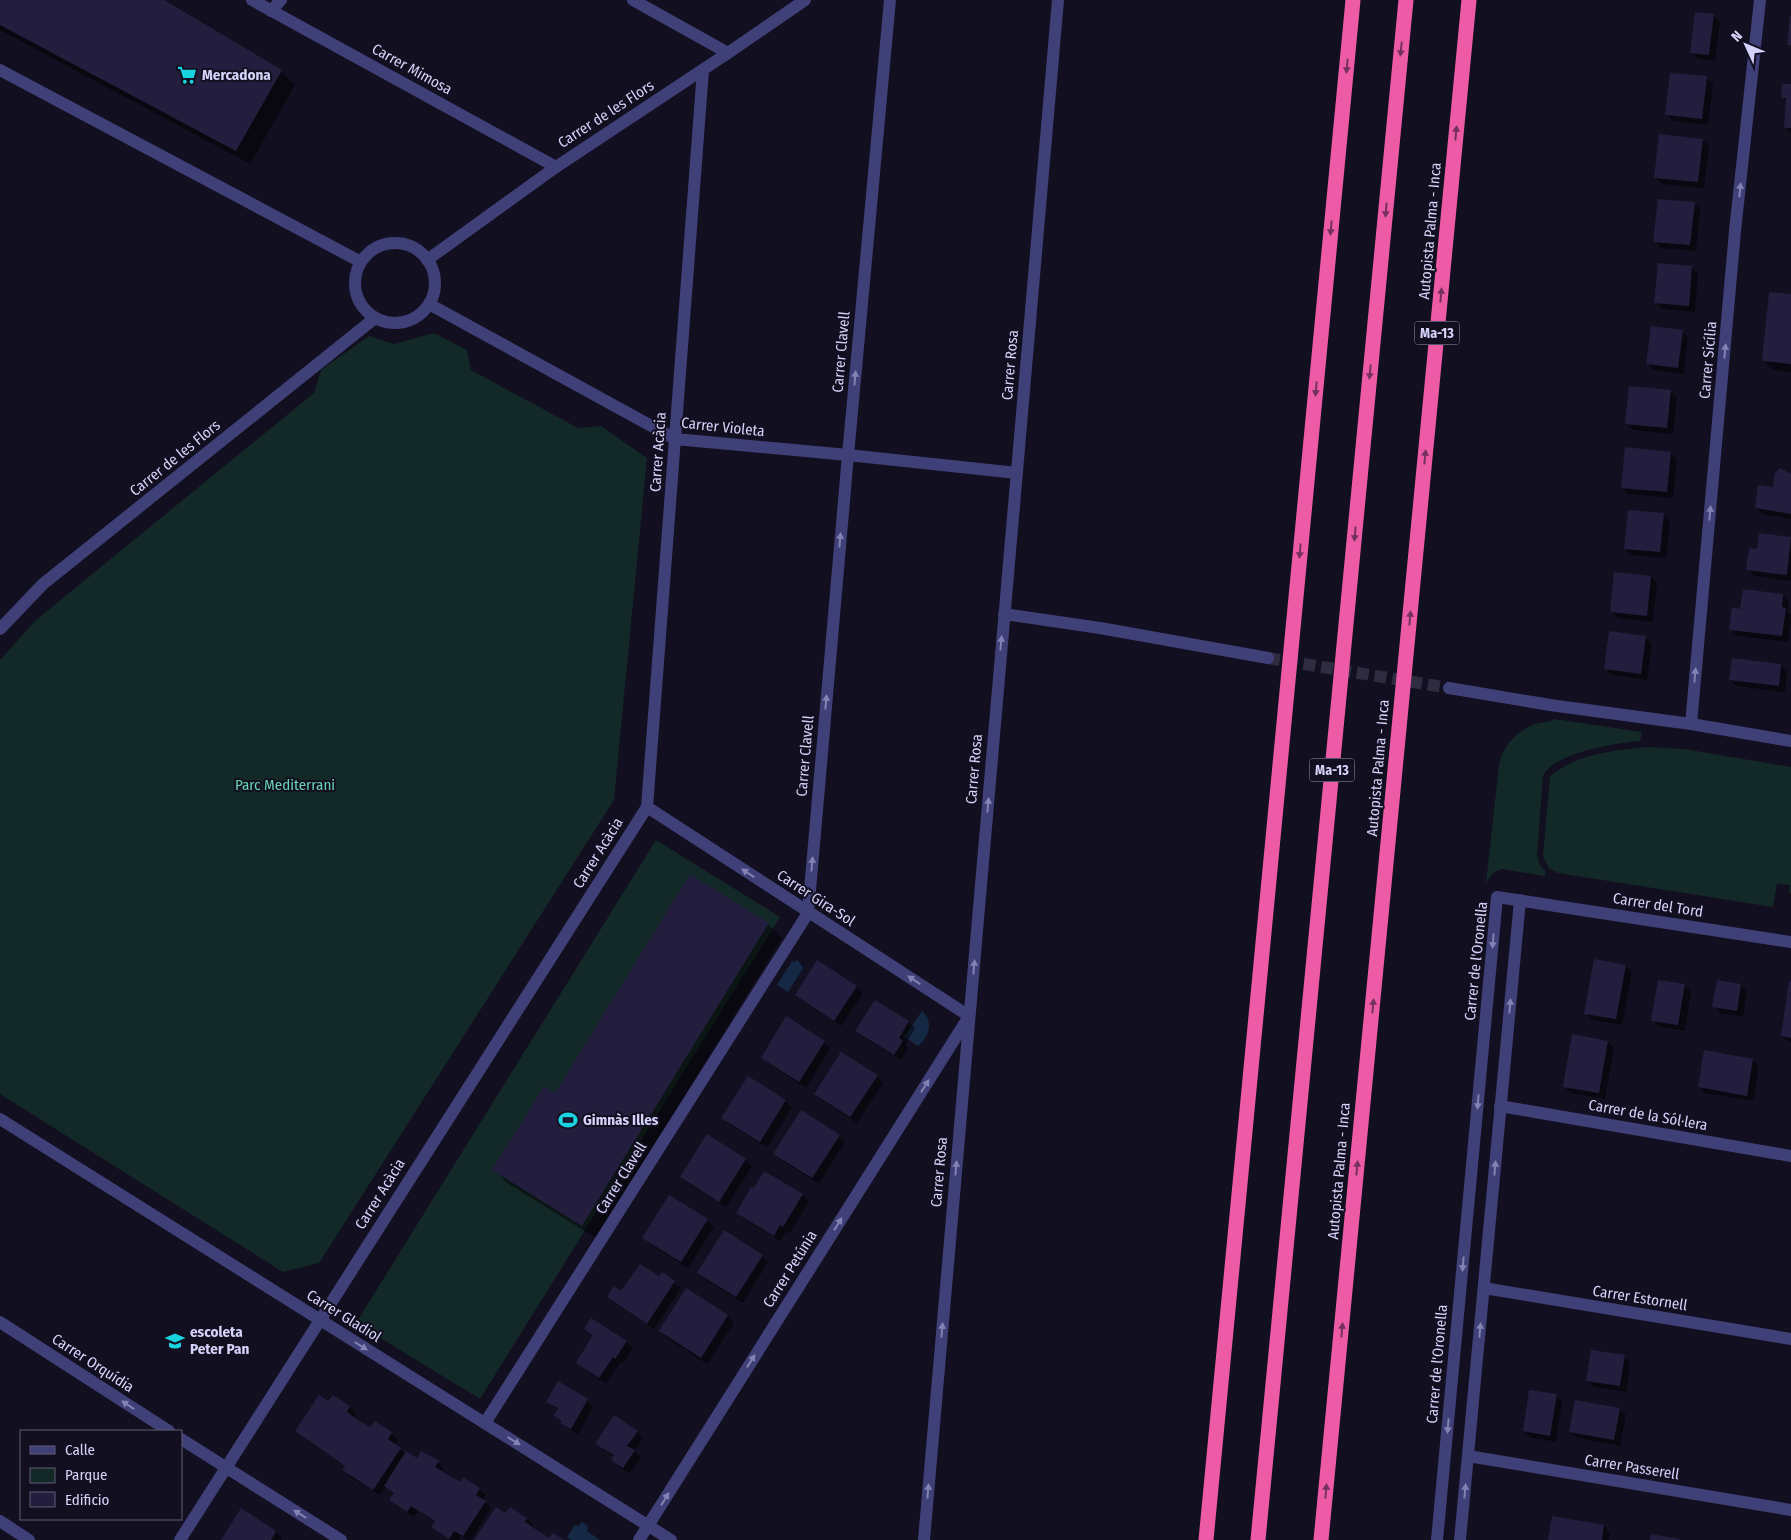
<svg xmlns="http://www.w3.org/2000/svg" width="1791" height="1540" font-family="'Fira Sans Condensed',sans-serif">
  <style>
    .green { fill: #132927 }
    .water { fill: #152944 }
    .shadow { fill: #0007 }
    .building { fill: #231e3e }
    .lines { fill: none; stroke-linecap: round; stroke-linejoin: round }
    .street-tunnel { stroke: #2f2c41; stroke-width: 12; stroke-dasharray: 12 6; stroke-linecap: butt }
    .street { stroke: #404079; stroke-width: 12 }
    .highway { stroke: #ed5ba7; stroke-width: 15 }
    .oneway { fill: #75315d }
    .oneway2 { fill: #8482b3 }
    .labels { text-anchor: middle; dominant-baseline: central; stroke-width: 4; stroke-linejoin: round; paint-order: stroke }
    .shield { fill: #120f20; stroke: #9b98b9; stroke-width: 1 }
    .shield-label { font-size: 14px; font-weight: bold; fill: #d6d3fa }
    .street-label { font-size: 15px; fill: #d6d3fa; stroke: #120f20 }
    .poi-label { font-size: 15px; font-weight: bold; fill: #d6d3fa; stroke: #120f20; text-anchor: start }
    .park-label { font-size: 15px; fill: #67d2b3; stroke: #120f20 }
  </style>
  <rect width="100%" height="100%" fill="#120f20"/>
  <g class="green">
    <polygon points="434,333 467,350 471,370 578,428 601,426 647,458 614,800 319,1263 283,1272 0,1094 0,660 36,620 314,393 321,370 369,336 394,344"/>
    <path d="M1554,719L1642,732L1640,741C1616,743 1555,752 1543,776L1537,855L1540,866L1546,872L1545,876L1502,869L1493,873L1486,883L1499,765C1502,746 1517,731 1535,724C1541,722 1548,723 1554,719Z"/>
    <path d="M1648,747L1684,749L1791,767V893H1789L1790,885L1777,884L1773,907L1558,873L1549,868L1543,856L1550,776C1576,754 1615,750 1648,747Z"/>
    <polygon points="656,840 780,917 480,1399 356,1323"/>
  </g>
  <g class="water">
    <polygon points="798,960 803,968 788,992 777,985 792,961 794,962"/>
    <path d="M922,1011C934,1022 929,1037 918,1046L904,1037Z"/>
    <polygon points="582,1522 588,1526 587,1531 600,1540 571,1540 567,1537 575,1525 578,1526"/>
  </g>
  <g class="shadow">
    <polygon points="0,0 162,0 281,71 295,85 250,164 0,30"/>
    <polygon points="1713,15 1720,22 1715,61 1698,59 1692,52"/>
    <polygon points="1706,78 1713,84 1708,125 1673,121 1667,115"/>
    <polygon points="1791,85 1791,133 1785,127 1787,102 1782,97"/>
    <polygon points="1703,140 1709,146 1704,188 1662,184 1655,177"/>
    <polygon points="1694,203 1700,209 1696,251 1661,248 1655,241"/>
    <polygon points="1692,267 1698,274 1695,312 1662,309 1656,303"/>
    <polygon points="1791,295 1791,372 1773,370 1763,360"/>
    <polygon points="1682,331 1688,337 1684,374 1654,370 1648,364"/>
    <polygon points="1670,391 1677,398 1673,434 1633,430 1627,424"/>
    <polygon points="1670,453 1677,459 1673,498 1628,494 1622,488"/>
    <polygon points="1791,475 1791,519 1763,514 1756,508 1774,488"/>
    <polygon points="1664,515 1670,521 1666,558 1632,555 1625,549"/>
    <polygon points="1760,534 1791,538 1791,581 1754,576 1748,570 1758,550"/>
    <polygon points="1651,577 1657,583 1653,622 1618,618 1612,612"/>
    <polygon points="1744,590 1783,595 1789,602 1788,612 1791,615 1791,622 1788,642 1737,636 1731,630 1742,610"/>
    <polygon points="1646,638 1652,644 1647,680 1612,675 1605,668"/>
    <polygon points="1781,666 1787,672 1785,692 1737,686 1730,680"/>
    <polygon points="690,876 768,924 782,938 596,1238 507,1183 494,1170 555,1095"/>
    <polygon points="1626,966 1632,972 1622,1025 1592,1020 1586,1013"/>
    <polygon points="1791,982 1791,1043 1782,1036"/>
    <polygon points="1685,985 1691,992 1685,1031 1659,1027 1653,1020"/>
    <polygon points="1741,985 1747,991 1743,1017 1720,1013 1714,1006"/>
    <polygon points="856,987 863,993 841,1026 803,1001 796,995"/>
    <polygon points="876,1001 909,1022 915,1028 905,1045 908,1048 901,1060 863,1037 857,1031"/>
    <polygon points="824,1042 830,1049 806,1088 769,1064 762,1057"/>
    <polygon points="1608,1042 1614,1048 1605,1099 1571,1093 1564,1087"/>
    <polygon points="1753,1060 1759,1067 1753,1101 1705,1093 1699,1086"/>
    <polygon points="877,1076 883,1083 857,1123 822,1100 816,1094"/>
    <polygon points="785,1101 792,1108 767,1147 729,1124 723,1118"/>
    <polygon points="708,1136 746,1160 752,1167 726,1207 688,1183 681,1177"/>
    <polygon points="839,1136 845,1142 819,1184 781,1160 775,1154"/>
    <polygon points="765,1173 802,1195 809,1202 790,1233 787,1231 780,1241 744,1219 737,1212 755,1190"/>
    <polygon points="669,1197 707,1220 714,1227 688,1268 650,1244 644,1238"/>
    <polygon points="762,1256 768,1262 743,1303 705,1279 698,1272"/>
    <polygon points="662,1274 681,1288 654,1329 615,1303 608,1296 660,1278"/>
    <polygon points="687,1290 728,1316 734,1323 707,1364 667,1338 660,1331"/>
    <polygon points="586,1329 626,1342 633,1348 622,1364 620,1363 606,1384 584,1369 577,1363 594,1336"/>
    <polygon points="1624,1356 1630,1363 1626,1392 1594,1387 1587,1380"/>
    <polygon points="1556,1395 1562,1402 1556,1442 1530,1437 1524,1431"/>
    <polygon points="587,1400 593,1407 578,1435 562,1423 556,1415 559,1410 547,1402"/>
    <polygon points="329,1403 349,1407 356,1413 354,1418 371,1429 391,1433 398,1440 394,1445 405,1454 417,1460 438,1462 444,1469 442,1472 461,1484 464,1479 479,1489 486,1495 483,1501 491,1508 471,1540 467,1540 461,1536 459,1540 450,1540 432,1527 436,1522 418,1511 414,1517 397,1506 391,1500 394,1494 386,1487 380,1495 350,1477 343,1470 346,1467 303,1437 297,1431"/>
    <polygon points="1619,1409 1626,1415 1620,1446 1577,1438 1571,1432"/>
    <polygon points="637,1431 643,1438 634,1451 641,1458 630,1473 619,1467 613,1460 615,1457 603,1450 597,1443"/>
    <polygon points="242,1510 276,1532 282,1538 281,1540 222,1540"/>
    <polygon points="506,1515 527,1519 533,1525 531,1528 549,1539 562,1540 475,1540"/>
    <polygon points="1553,1517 1604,1526 1610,1533 1609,1540 1549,1540"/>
  </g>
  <g class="building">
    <polygon points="0,0 164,0 282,70 236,151 0,25"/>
    <polygon points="1695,12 1714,14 1709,55 1690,53"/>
    <polygon points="1790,16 1791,16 1791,45 1787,45"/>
    <polygon points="1670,73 1707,76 1702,119 1665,115"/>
    <polygon points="1782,84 1791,84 1791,128 1784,128 1786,98 1781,98"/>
    <polygon points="1659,134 1703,139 1698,182 1654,178"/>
    <polygon points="1658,199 1695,202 1690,245 1653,242"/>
    <polygon points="1658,263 1692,266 1689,306 1654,303"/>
    <polygon points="1769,292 1791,294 1791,364 1762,361"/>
    <polygon points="1651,326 1683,330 1678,368 1646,364"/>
    <polygon points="1629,386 1671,390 1667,428 1625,424"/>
    <polygon points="1625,447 1671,452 1667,492 1621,488"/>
    <polygon points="1780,468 1791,474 1791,514 1755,508 1758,485 1773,487 1775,473"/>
    <polygon points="1628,510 1664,513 1660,552 1624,549"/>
    <polygon points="1759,533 1791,537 1787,575 1746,570 1749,548 1757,549"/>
    <polygon points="1614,572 1651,576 1647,616 1610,612"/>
    <polygon points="1743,589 1783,594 1782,607 1786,608 1782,636 1729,630 1732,607 1740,609"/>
    <polygon points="1609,631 1646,636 1641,674 1604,669"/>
    <polygon points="1732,658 1781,664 1779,686 1729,680"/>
    <polygon points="690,874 769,923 582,1226 492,1170 544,1086 555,1093"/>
    <polygon points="1594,959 1626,965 1616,1019 1584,1014"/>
    <polygon points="817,960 857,986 834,1021 795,995"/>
    <polygon points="1658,980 1685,984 1678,1025 1651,1021"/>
    <polygon points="1717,980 1741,984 1737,1011 1712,1007"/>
    <polygon points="1789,981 1791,981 1791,1038 1781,1036"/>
    <polygon points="875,1000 909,1021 899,1038 903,1041 894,1055 855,1031"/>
    <polygon points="786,1016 825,1041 799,1082 761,1058"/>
    <polygon points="1572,1034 1608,1041 1599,1093 1563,1087"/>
    <polygon points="1704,1050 1753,1059 1747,1096 1698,1087"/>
    <polygon points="841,1052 878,1075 850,1117 814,1094"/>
    <polygon points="748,1076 786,1100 760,1142 721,1118"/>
    <polygon points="801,1110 840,1135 812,1178 773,1154"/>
    <polygon points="707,1134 746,1159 719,1202 680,1177"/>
    <polygon points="764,1171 803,1194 783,1227 780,1225 774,1236 736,1213 751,1187 754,1188"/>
    <polygon points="669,1195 708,1219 681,1262 642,1238"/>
    <polygon points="724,1230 763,1255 736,1297 697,1273"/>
    <polygon points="640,1264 659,1276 662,1272 675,1281 647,1324 607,1297 614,1286 621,1291"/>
    <polygon points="686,1288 728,1315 701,1358 659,1331"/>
    <polygon points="591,1318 627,1341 615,1359 613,1357 599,1378 576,1363 593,1335 584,1329"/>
    <polygon points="1591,1350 1625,1355 1620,1386 1586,1381"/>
    <polygon points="558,1381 588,1399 571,1429 560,1423 562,1421 554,1416 558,1408 546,1402"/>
    <polygon points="1529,1390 1557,1394 1550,1436 1523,1431"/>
    <polygon points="319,1395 328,1401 333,1395 350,1406 347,1412 358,1420 370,1427 375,1421 392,1432 388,1439 401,1448 373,1490 342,1470 345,1466 295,1431"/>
    <polygon points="1575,1400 1620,1408 1614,1440 1569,1432"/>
    <polygon points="614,1415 638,1431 627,1446 635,1450 623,1468 611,1460 614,1455 595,1444"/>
    <polygon points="406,1451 417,1458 421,1451 439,1461 435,1467 460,1482 463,1477 480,1488 476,1495 486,1501 463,1536 454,1531 449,1539 431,1527 435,1521 411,1506 407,1512 389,1500 394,1493 384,1486"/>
    <polygon points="496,1507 505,1513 510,1507 527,1518 525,1522 538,1531 549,1538 553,1533 564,1540 474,1540"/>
    <polygon points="241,1508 276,1531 271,1540 221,1540"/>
    <polygon points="1552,1516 1604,1525 1602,1540 1548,1540"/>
    <polygon points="1651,1534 1680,1539 1680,1540 1650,1540"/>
  </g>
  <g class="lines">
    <polyline class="street-tunnel" points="1268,658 1449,688"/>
    <g class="street">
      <polyline points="252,0 556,167"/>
      <polyline points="633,0 728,53"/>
      <polyline points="271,11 281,0"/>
      <polyline points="0,70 361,262"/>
      <circle cx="395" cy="283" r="40"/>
      <polyline points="427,260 556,167 728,53 805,0"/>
      <polyline points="429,304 675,439 848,455 1017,473"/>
      <polyline points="1004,614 1100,628 1268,658"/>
      <polyline points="0,629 43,584 375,318"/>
      <polyline points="1449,688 1550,705 1691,724 1791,741"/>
      <polyline points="1691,724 1735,231 1760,0"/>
      <polyline points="647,807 969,1016"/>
      <polyline points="1500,1106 1791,1156"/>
      <polyline points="0,1119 671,1540"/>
      <polyline points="1484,1288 1791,1339"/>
      <polyline points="0,1322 169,1431"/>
      <polyline points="485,1423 808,913 848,455 890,0"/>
      <polyline points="181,1439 341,1540"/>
      <polyline points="1468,1456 1791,1510"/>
      <polyline points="0,1521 29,1540"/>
      <polyline points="180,1540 647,807 703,70"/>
      <polyline points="639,1540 968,1018"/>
      <polyline points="924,1540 1058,0"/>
      <polyline points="1437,1540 1497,897 1791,942"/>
      <polyline points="1460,1540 1520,900"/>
    </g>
    <g class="highway">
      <polyline points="1206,1540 1353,0"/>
      <polyline points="1258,1540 1406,0"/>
      <polyline points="1321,1540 1469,0"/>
    </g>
  </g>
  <defs><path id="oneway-solid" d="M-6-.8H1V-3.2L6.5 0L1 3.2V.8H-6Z" transform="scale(1.25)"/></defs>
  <g class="oneway">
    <use href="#oneway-solid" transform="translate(1401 49) rotate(96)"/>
    <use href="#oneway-solid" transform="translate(1347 66) rotate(95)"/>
    <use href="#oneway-solid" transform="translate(1456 133) rotate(-85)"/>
    <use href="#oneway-solid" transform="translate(1386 210) rotate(95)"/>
    <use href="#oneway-solid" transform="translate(1331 228) rotate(95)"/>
    <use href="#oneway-solid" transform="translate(1441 295) rotate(-85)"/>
    <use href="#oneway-solid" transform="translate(1370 372) rotate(95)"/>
    <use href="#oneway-solid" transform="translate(1316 389) rotate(95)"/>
    <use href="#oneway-solid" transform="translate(1425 457) rotate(-85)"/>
    <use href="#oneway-solid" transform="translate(1355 534) rotate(95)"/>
    <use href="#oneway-solid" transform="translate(1300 551) rotate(95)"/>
    <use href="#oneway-solid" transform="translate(1410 618) rotate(-85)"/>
    <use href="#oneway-solid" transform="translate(1373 1006) rotate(-85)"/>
    <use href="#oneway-solid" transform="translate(1357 1168) rotate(-85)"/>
    <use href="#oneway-solid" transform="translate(1342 1330) rotate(-85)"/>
    <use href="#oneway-solid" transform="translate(1326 1491) rotate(-85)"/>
  </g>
  <g class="oneway2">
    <use href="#oneway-solid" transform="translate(1740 190) rotate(-84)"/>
    <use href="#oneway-solid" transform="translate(1725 351) rotate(-85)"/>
    <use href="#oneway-solid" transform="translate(855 378) rotate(-85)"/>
    <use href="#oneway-solid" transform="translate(1710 513) rotate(-85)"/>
    <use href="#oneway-solid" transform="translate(840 540) rotate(-85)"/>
    <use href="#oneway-solid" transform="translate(1001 643) rotate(-85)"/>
    <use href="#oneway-solid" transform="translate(1695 675) rotate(-85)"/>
    <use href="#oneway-solid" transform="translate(826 702) rotate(-85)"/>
    <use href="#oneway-solid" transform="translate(988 805) rotate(-85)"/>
    <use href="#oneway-solid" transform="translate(812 864) rotate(-85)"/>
    <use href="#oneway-solid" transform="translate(748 873) rotate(-147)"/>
    <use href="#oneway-solid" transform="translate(1493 941) rotate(95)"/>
    <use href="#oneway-solid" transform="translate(974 967) rotate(-85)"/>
    <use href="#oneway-solid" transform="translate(914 980) rotate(-147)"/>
    <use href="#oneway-solid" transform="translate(1510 1006) rotate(-85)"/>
    <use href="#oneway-solid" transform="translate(925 1086) rotate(-58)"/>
    <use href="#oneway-solid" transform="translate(1478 1102) rotate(95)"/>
    <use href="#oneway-solid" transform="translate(956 1168) rotate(-85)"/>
    <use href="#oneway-solid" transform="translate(1495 1168) rotate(-85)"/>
    <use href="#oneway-solid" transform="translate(838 1224) rotate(-58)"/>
    <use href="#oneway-solid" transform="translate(1463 1264) rotate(95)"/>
    <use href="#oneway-solid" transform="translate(942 1330) rotate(-85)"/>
    <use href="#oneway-solid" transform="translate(1480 1330) rotate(-85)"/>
    <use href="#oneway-solid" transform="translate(361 1346) rotate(32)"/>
    <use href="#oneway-solid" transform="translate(751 1361) rotate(-58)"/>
    <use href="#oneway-solid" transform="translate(128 1405) rotate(-147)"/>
    <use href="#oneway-solid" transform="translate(1448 1426) rotate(95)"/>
    <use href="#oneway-solid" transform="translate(514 1441) rotate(32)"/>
    <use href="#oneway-solid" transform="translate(928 1491) rotate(-85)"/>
    <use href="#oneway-solid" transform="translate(1465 1491) rotate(-85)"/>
    <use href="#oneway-solid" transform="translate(665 1499) rotate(-58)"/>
    <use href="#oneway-solid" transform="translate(300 1514) rotate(-148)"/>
  </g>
  <defs>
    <g id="supermarket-bare" transform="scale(1.5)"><path d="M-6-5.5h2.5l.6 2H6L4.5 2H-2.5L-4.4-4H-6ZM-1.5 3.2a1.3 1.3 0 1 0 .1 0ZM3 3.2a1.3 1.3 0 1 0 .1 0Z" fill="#19d4e0" stroke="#120f20" stroke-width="2.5" paint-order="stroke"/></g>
    <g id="stadium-bare" transform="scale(1.5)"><path d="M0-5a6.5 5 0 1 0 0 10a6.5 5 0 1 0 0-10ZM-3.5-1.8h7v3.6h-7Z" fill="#19d4e0" stroke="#120f20" stroke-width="2.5" paint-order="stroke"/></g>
    <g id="school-bare" transform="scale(1.5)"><path d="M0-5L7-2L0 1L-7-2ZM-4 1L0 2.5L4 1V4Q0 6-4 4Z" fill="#19d4e0" stroke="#120f20" stroke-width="2.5" paint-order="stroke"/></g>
  </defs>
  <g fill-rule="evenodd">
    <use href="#supermarket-bare" x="187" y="75"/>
    <use href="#stadium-bare" x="568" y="1120"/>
    <use href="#school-bare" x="175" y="1341"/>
  </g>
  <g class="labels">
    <g class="shield">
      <rect x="1414.5" y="321.5" width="45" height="23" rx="4"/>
      <rect x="1309.5" y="758.5" width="45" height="23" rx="4"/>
    </g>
    <g class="shield-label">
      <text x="1437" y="333">Ma-13</text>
      <text x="1332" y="770">Ma-13</text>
    </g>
    <g class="street-label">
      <text transform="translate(412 69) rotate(29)">Carrer Mimosa</text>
      <text transform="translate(606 114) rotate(-33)">Carrer de les Flors</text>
      <text transform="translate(1430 231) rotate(-85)">Autopista Palma - Inca</text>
      <text transform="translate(841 352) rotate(-85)">Carrer Clavell</text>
      <text transform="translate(1708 360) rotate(-85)">Carrer Sicília</text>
      <text transform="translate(1010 365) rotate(-85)">Carrer Rosa</text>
      <text transform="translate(723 427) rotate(6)">Carrer Violeta</text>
      <text transform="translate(658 452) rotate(-86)">Carrer Acàcia</text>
      <text transform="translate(175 458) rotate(-39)">Carrer de les Flors</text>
      <text transform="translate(805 756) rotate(-85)">Carrer Clavell</text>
      <text transform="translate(1378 768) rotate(-85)">Autopista Palma - Inca</text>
      <text transform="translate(974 769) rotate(-85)">Carrer Rosa</text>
      <text transform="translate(598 853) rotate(-58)">Carrer Acàcia</text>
      <text transform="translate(816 898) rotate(33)">Carrer Gira-Sol</text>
      <text transform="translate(1658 905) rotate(9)">Carrer del Tord</text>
      <text transform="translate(1476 961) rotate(-84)">Carrer de l'Oronella</text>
      <text transform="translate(1648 1115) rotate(10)">Carrer de la Sól·lera</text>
      <text transform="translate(1339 1171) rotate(-85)">Autopista Palma - Inca</text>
      <text transform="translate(939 1172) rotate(-85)">Carrer Rosa</text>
      <text transform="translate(621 1178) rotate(-58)">Carrer Clavell</text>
      <text transform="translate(380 1194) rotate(-58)">Carrer Acàcia</text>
      <text transform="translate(790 1269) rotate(-58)">Carrer Petúnia</text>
      <text transform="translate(1640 1298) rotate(9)">Carrer Estornell</text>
      <text transform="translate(344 1316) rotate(32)">Carrer Gladiol</text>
      <text transform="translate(93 1363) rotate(33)">Carrer Orquídia</text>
      <text transform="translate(1437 1364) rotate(-85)">Carrer de l'Oronella</text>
      <text transform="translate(1632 1467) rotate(9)">Carrer Passerell</text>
    </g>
    <g class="poi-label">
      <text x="202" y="75">Mercadona</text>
      <text x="583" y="1120">Gimnàs Illes</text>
      <text x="190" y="1332">escoleta<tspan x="190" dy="17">Peter Pan</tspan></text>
    </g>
    <g class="park-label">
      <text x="285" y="785">Parc Mediterrani</text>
    </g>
  </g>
  <rect x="20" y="1430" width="162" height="90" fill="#120f20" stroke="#605d77"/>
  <rect x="30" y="1446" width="25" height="8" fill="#404079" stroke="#605d77"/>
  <text x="65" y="1455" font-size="15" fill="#d6d3fa">Calle</text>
  <rect x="30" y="1468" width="25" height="15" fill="#132927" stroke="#605d77"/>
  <text x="65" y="1480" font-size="15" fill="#d6d3fa">Parque</text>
  <rect x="30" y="1492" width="25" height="15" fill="#231e3e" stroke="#605d77"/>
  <text x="65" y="1505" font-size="15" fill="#d6d3fa">Edificio</text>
  <g transform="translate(1746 45) rotate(314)" stroke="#120f20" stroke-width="4" paint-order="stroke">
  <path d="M0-4L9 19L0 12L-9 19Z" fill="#d6d3fa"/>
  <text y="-8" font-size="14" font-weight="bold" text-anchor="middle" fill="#d6d3fa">N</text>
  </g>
</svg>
